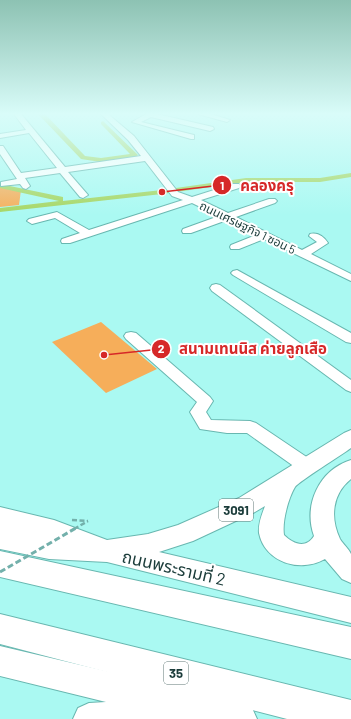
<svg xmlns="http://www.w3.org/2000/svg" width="351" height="719" font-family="Barlow,'Noto Sans Thai',sans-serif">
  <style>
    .green { fill: #f6ae5a }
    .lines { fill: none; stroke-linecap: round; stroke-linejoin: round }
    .canal { fill: #a6d664; fill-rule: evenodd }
    .minor-casing { stroke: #68b7b0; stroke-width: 2 }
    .major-casing { stroke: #68b7b0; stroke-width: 2 }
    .highway-casing { stroke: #68b7b0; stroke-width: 2 }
    .path { stroke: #73b0ab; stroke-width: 2.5; stroke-dasharray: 5 2.5; stroke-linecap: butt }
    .minor { fill: #fff; fill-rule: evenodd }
    .major { fill: #fff; fill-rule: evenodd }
    .highway { fill: #fff; fill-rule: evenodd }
    .path-bridge-far1 { stroke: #73b0ab; stroke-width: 2.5; stroke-dasharray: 5 2.5; stroke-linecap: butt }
    .path-bridge { stroke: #73b0ab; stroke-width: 3; stroke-dasharray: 6 3; stroke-linecap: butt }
    .labels { text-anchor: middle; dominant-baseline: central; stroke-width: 4; stroke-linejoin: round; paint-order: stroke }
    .far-street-label { font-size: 12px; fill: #1b3c3a; stroke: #fff }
    .shield { fill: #fff; stroke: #5f7675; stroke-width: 1 }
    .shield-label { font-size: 13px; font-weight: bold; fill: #1b3c3a }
    .near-street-label { font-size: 17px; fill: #1b3c3a; stroke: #fff }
    .leader { fill: none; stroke: #d62828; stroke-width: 1.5 }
    .callout-dot { fill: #d62828; stroke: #fff; stroke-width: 1.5 }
    .mark-label { font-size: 12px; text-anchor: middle; font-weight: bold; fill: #fff }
    .callout-label { font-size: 15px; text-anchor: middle; font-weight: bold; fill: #d62828; stroke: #fff; stroke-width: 4; stroke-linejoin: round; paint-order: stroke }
  </style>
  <rect width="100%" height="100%" fill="#aaf9f2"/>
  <g class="green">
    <polygon points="0,187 21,190 19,205 0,207"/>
    <polygon points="101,322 157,369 106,393 52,342"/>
  </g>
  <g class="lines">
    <g class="canal">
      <polygon points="38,114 45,114 85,156 101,158 130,154 101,124 101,122 103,121 138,155 135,157 101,162 81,159"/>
      <polygon points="351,173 351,177 320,182 246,182 162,194 0,212 0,208 59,201 0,188 0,184 63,197 63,201 162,190 246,178 320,178"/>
    </g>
    <g class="minor-casing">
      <g id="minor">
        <path d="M14,114H21L65,167L141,156L128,140L101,114H108L134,136L178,192L192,197L233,184H239L240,186L239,188L201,200L228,213L269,199H275L277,201L275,203L236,217L302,250L317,242L309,236L310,234C318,232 324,237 328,243L311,254L351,274V281L264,239L239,249H231L230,247L231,245L256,235L227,220L191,233H183L182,231L183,229L219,216L192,203L70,243H62L61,241L62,239L80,233L55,218L32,224L27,221L29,219L57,212L89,230L183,200L172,196L145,161L68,172L88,195L83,198L80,197L60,173L25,178L30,186L26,189L23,188L20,184L1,186V182L17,179L0,154V146H3L21,173L57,168L29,133L0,138V134L26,130Z"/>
        <polygon points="146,114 157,114 213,127 214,129 210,131 151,117 141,122 194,135 194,139 191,139 132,122"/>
        <polygon points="198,114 211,114 230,120 227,122"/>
        <polygon points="237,270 351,333 351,343 346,342 233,275 231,273 233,271"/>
        <polygon points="216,284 220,285 351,380 351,392 346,390 212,291 210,288 212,285"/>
        <polygon points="131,332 136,333 210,397 213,401 206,412 211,420 250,421 256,423 314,462 317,467 314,472 308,473 302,472 247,433 227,433 200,429 190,412 197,402 126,339 124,336 126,333"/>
      </g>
    </g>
    <g class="major-casing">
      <g id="major">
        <path d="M351,430V448C343,454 298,482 295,487C288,499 282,522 284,535C293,544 306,549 314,536C303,505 319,470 351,460V479C332,494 330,518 340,539C343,544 349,549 351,554C351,560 351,576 351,583L342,579L325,559C301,573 265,563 259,533C258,524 262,514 265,506L255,512L193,541L159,552L351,597V623L107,562L49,559L0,549V527L12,530L0,527V507L54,520L107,540L148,534L178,525L239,498L344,433Z"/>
        <polygon points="0,646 241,703 252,708 257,719 73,719 78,708 89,703 106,702 0,676"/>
      </g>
    </g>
    <g class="highway-casing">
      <g id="highway">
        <polygon points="0,551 351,627 351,659 0,577"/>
        <polygon points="0,614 351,700 351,719 287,719 0,644"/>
      </g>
    </g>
    <polyline class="path" points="72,520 88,521"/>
    <use href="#minor" class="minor"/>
    <use href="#major" class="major"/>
    <use href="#highway" class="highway"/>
    <polyline class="path-bridge-far1" points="74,529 88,521"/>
    <polyline class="path-bridge" points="0,572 76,528"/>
  </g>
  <linearGradient id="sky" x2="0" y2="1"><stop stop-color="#8dc2b3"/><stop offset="0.53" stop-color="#d9fcf9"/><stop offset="1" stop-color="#d9fcf9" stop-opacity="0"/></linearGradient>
  <rect width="351" height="215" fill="url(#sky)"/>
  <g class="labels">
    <g class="far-street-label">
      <text transform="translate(248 227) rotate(26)">ถนนเศรษฐกิจ 1 ซอน 5</text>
    </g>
    <g class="shield">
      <rect x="219" y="499" width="34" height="22" rx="3"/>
      <rect x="164" y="662" width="24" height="22" rx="3"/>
    </g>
    <g class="shield-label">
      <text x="236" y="510">3091</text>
      <text x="176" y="673">35</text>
    </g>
    <g class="near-street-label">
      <text transform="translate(174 567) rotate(13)">ถนนพระรามที่ 2</text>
    </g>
  </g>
  <path class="leader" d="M162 192L222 185M104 355L161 349"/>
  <g class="callout-dot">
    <circle cx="162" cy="192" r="4"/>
    <circle cx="104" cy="355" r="4"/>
    <circle cx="222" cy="185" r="10"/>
    <circle cx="161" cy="349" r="10"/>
  </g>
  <g class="mark-label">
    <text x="222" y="190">1</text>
    <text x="161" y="353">2</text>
  </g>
  <g class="callout-label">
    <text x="267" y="191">คลองครุ</text>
    <text x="253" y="354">สนามเทนนิส ค่ายลูกเสือ</text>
  </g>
</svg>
